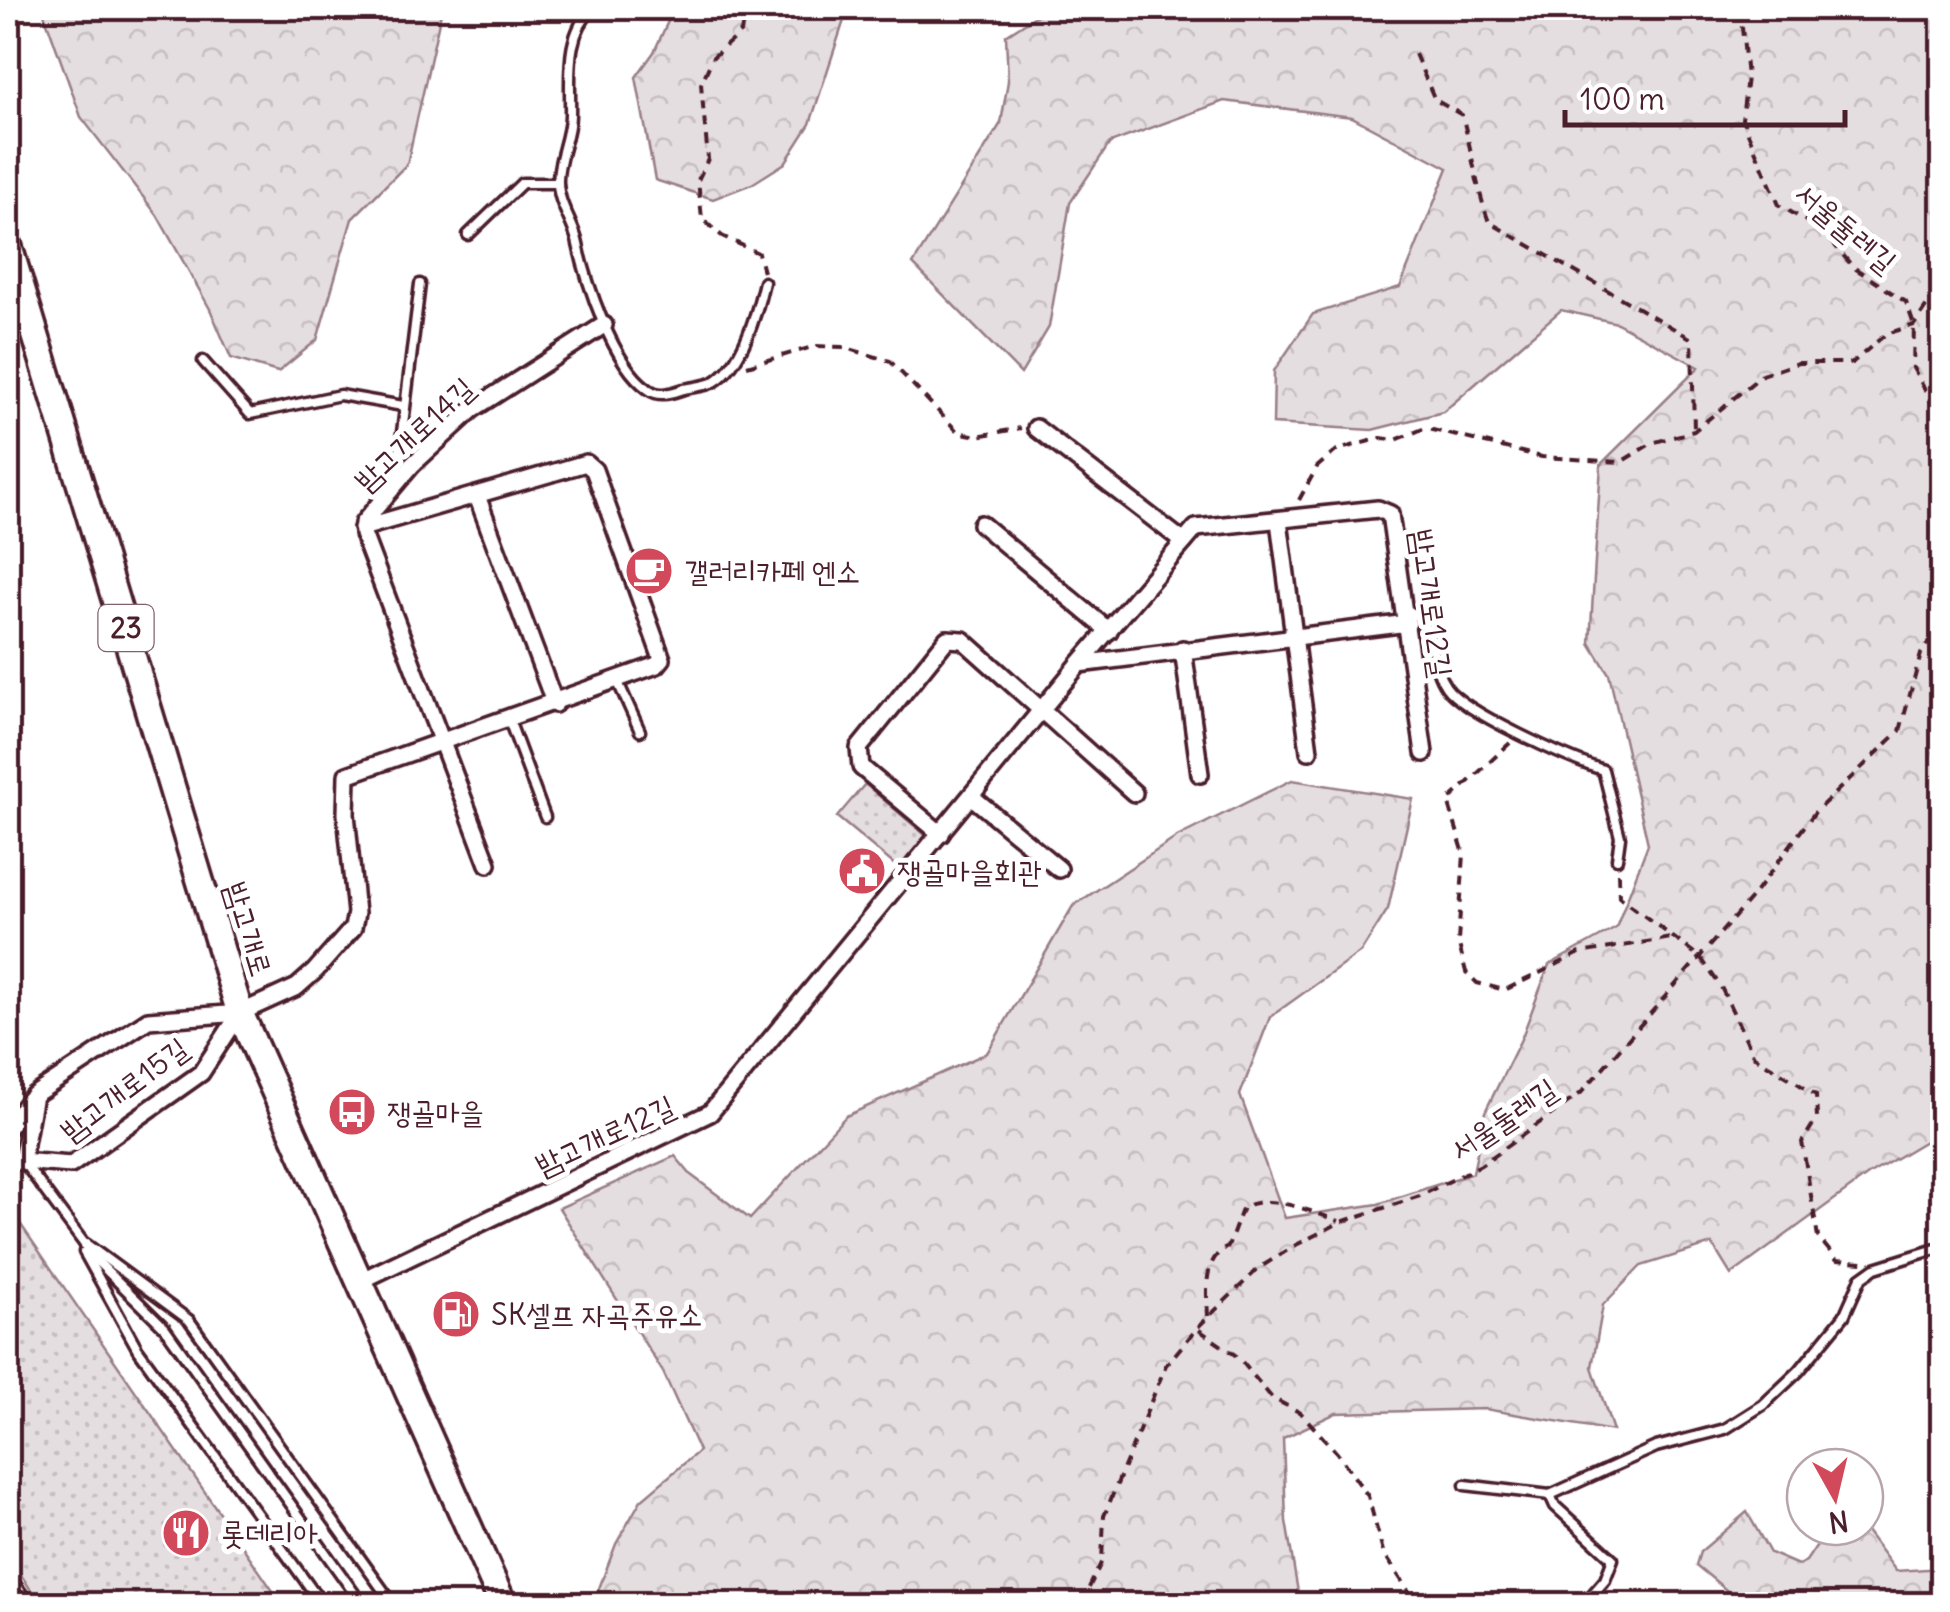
<svg xmlns="http://www.w3.org/2000/svg" width="1950" height="1612" font-family="Delius,'Poor Story',sans-serif">
  <style>
    .forest { fill: url(#forest-crowns); stroke: #987e86; stroke-width: 2.5 }
    .park { fill: url(#park-dots); stroke: #987e86; stroke-width: 2.5 }
    .lines { fill: none; stroke-linecap: round; stroke-linejoin: round }
    .service-casing { stroke: #4a1f2b; stroke-width: 15 }
    .minor-casing { stroke: #4a1f2b; stroke-width: 22 }
    .primary-casing { stroke: #4a1f2b; stroke-width: 32 }
    .path { stroke: #4a1f2b; stroke-width: 4; stroke-dasharray: 10 8; stroke-linecap: butt }
    .service { stroke: #fff; stroke-width: 8 }
    .minor { stroke: #fff; stroke-width: 15 }
    .primary { stroke: #fff; stroke-width: 25 }
    .labels { text-anchor: middle; dominant-baseline: central; stroke-width: 10; stroke-linejoin: round; paint-order: stroke }
    .shield { fill: #fff; stroke: #80626b; stroke-width: 2.5 }
    .shield-label { font-size: 28px; font-weight: bold; fill: #4a1f2b }
    .street-label { font-size: 30px; fill: #4a1f2b; stroke: #fff }
    .poi-label { font-size: 30px; fill: #4a1f2b; stroke: #fff; text-anchor: start }
  </style>
  <defs>
    <pattern id="forest-crowns" width="20" height="18" patternUnits="userSpaceOnUse" patternTransform="scale(2.5)"><rect width="20" height="18" fill="#e5dee0"/><path d="M2 6a3 3 0 1 1 6 0M12 15a3 3 0 1 1 6 0" fill="none" stroke="#c6bec0"/></pattern>
    <pattern id="park-dots" width="8" height="8" patternUnits="userSpaceOnUse" patternTransform="scale(2.5)"><rect width="8" height="8" fill="#e5dee0"/><path d="M2 2h.1M6 6h.1" fill="none" stroke="#c6bec0" stroke-width="1.8" stroke-linecap="round"/></pattern>
  </defs>
  <rect width="100%" height="100%" fill="#fff"/>
  <filter id="ink" filterUnits="userSpaceOnUse"><feTurbulence type="fractalNoise" baseFrequency=".01" numOctaves="2"/><feDisplacementMap in="SourceGraphic" scale="20" xChannelSelector="R" yChannelSelector="G"/><feConvolveMatrix kernelMatrix="1 2 1 2 8 2 1 2 1" color-interpolation-filters="sRGB"/></filter>
  <g filter="url(#ink)">
    <g class="forest">
      <polygon points="42,8 442,8 407,164 352,219 317,340 278,372 231,358 210,309 157,215 81,117"/>
      <polygon points="674,8 848,8 810,124 785,163 752,184 713,199 655,180 636,77 654,52"/>
      <polygon points="1048,8 1942,8 1942,1131 1868,1175 1731,1275 1712,1244 1641,1266 1603,1305 1592,1367 1613,1431 1485,1409 1336,1413 1283,1438 1286,1521 1300,1604 593,1604 616,1544 641,1500 699,1451 663,1372 559,1208 675,1156 691,1175 750,1219 846,1116 987,1053 1073,906 1177,837 1292,780 1413,799 1388,909 1361,952 1270,1017 1240,1095 1285,1218 1378,1204 1473,1173 1485,1112 1522,1037 1549,965 1616,928 1648,844 1609,674 1590,643 1601,464 1699,367 1617,323 1561,310 1443,412 1372,430 1273,424 1274,371 1313,314 1400,287 1448,168 1352,117 1224,101 1110,143 1070,203 1049,327 1021,374 913,264 1001,123 1008,81 1006,35"/>
      <polygon points="1747,1512 1770,1553 1798,1565 1806,1561 1829,1527 1863,1527 1896,1571 1942,1568 1942,1604 1743,1604 1696,1565 1700,1552"/>
    </g>
    <g class="park">
      <polygon points="865,784 930,839 902,871 837,817"/>
      <polygon points="8,1206 282,1604 40,1604 8,1555"/>
    </g>
    <g class="lines">
      <g class="service-casing">
        <g id="service">
          <path d="M593,8C564,36 571,76 570,115C570,138 557,160 558,182C558,203 572,221 577,240C586,281 612,364 648,389C660,398 671,393 684,389C693,387 706,386 714,382C743,365 757,312 764,282"/>
          <polyline points="468,235 522,183 557,183"/>
          <polyline points="203,361 250,414 340,395 403,406"/>
          <polyline points="396,482 420,284"/>
          <path d="M1406,609C1441,626 1426,659 1446,687C1463,712 1571,760 1603,770L1620,837L1617,859"/>
          <polyline points="617,680 640,731"/>
          <polyline points="509,720 545,817"/>
          <polyline points="25,1164 97,1261 165,1328 362,1604"/>
          <polyline points="86,1244 189,1320 393,1604"/>
          <polyline points="84,1252 137,1348 322,1604"/>
          <polyline points="1465,1485 1550,1495 1656,1447 1725,1429 1763,1405 1799,1371 1844,1316 1861,1278 1875,1268 1942,1247"/>
          <polyline points="1550,1495 1555,1506 1613,1559 1605,1580 1584,1604"/>
        </g>
      </g>
      <g class="minor-casing">
        <g id="minor">
          <polyline points="1036,428 1184,542"/>
          <polyline points="477,496 555,704"/>
          <polyline points="1279,521 1309,751"/>
          <polyline points="981,524 1109,631"/>
          <polyline points="1183,649 1200,774"/>
          <polyline points="1079,664 1408,623"/>
          <polyline points="972,797 1059,869"/>
          <polyline points="941,834 861,767 859,748 947,639 963,640 1134,793"/>
          <polyline points="488,864 363,534 363,523 412,465 473,409 604,325"/>
          <polyline points="8,1127 31,1098"/>
          <polyline points="8,1160 71,1165 201,1073 240,1013"/>
          <polyline points="22,1160 34,1095 148,1020 240,1013 297,987 315,971 353,928 356,913 346,814 347,775 657,665 662,659 594,470 586,463 362,528"/>
          <polyline points="356,1283 710,1113 1079,664 1196,528 1378,509 1390,514 1424,753"/>
          <polyline points="8,1580 25,1604"/>
        </g>
      </g>
      <g class="primary-casing">
        <polyline id="primary" points="8,244 240,1013 503,1604"/>
      </g>
      <g class="path">
        <polyline points="746,8 741,32 713,57 701,84 708,159 698,180 702,219 722,236 758,253 763,272"/>
        <polyline points="1740,8 1747,77 1742,119 1779,205 1823,231 1853,267 1906,302 1914,325 1913,368 1941,419 1932,493 1942,528"/>
        <path d="M1415,54L1435,100L1462,115C1472,151 1476,187 1489,222L1692,339L1694,431"/>
        <polyline points="747,366 816,346 843,347 890,361 958,432 977,436 1021,428"/>
        <polyline points="1299,500 1317,467 1337,450 1381,438 1396,440 1425,428 1542,457 1621,462 1652,443 1694,431 1762,375 1798,363 1852,363 1886,334 1914,325 1942,283"/>
        <polyline points="1510,743 1448,801 1464,854 1458,941 1466,972 1477,983 1505,990 1580,953 1671,938"/>
        <polyline points="1618,873 1619,897 1701,958 1721,987 1754,1056 1816,1095 1817,1118 1802,1142 1818,1237 1837,1260 1863,1262"/>
        <path d="M1208,1316C1207,1294 1202,1258 1228,1247L1243,1207C1272,1193 1311,1212 1339,1221"/>
        <polyline points="1199,1330 1238,1357 1272,1398 1301,1413 1337,1453 1368,1496 1383,1552 1417,1604"/>
        <polyline points="1052,1604 1082,1601"/>
        <polyline points="1081,1604 1102,1561 1104,1516 1166,1365 1200,1325 1259,1268 1296,1245 1341,1222 1420,1196 1481,1165 1581,1093 1752,897 1815,812 1900,731 1921,654 1942,622"/>
      </g>
      <use href="#service" class="service"/>
      <use href="#minor" class="minor"/>
      <use href="#primary" class="primary"/>
    </g>
  </g>
  <defs>
    <g id="cafe-disc" transform="scale(2.5)"><circle r="9.5" fill="#d1495b" stroke="#fff"/><path d="M-5.5-4.5H6V0H3Q3 3.5 0 3.5H-2.5Q-5.5 3.5-5.5 0ZM3-3.2v2h1.7v-2ZM-6 4.5H4V6H-6Z" fill="#fff"/></g>
    <g id="civic-disc" transform="scale(2.5)"><circle r="9.5" fill="#d1495b" stroke="#fff"/><path d="M-.6-6.5H3V-4.5H.6V-3L4-1V1h2V6H-6V1h2V-1L-.6-3ZM-1.2 2.5V6h2.4V2.5Z" fill="#fff"/></g>
    <g id="bus-disc" transform="scale(2.5)"><circle r="9.5" fill="#d1495b" stroke="#fff"/><path d="M-5-6H5V4H4V6H2V4H-2V6H-4V4H-5ZM-3.5-4V0h7V-4ZM-3.5 1.2v1.5H-2V1.2ZM2 1.2v1.5H3.5V1.2Z" fill="#fff"/></g>
    <g id="fuel-disc" transform="scale(2.5)"><circle r="9.5" fill="#d1495b" stroke="#fff"/><path d="M-5.5-6h7V0h2V4h1.3V-2.5L3-4.5l.8-.8L6-3V5H2.5V1h-1V6h-7ZM-4.2-4.7v3.2H.2V-4.7Z" fill="#fff"/></g>
    <g id="restaurant-disc" transform="scale(2.5)"><circle r="9.5" fill="#d1495b" stroke="#fff"/><path d="M-5-6h1v4h1v-4h1v4h1v-4h1v5L-1.5 .5V6h-2V.5L-5-1ZM5-6V6H3V1.5H1.5Q1.5-4 5-6Z" fill="#fff"/></g>
  </defs>
  <g fill-rule="evenodd">
    <use href="#cafe-disc" x="649" y="571"/>
    <use href="#civic-disc" x="862" y="871"/>
    <use href="#bus-disc" x="352" y="1112"/>
    <use href="#fuel-disc" x="456" y="1314"/>
    <use href="#restaurant-disc" x="186" y="1533"/>
  </g>
  <g class="labels">
    <rect class="shield" x="98.5" y="605" width="55" height="46" rx="8"/>
    <g class="shield-label">
      <text x="126" y="628">23</text>
    </g>
    <g class="street-label">
      <text transform="translate(1846 227) rotate(40)">서울둘레길</text>
      <text transform="translate(414 434) rotate(-43)">밤고개로14길</text>
      <text transform="translate(1432 603) rotate(82)">밤고개로12길</text>
      <text transform="translate(249 929) rotate(73)">밤고개로</text>
      <text transform="translate(124 1089) rotate(-37)">밤고개로15길</text>
      <text transform="translate(1503 1119) rotate(-34)">서울둘레길</text>
      <text transform="translate(605 1135) rotate(-25)">밤고개로12길</text>
    </g>
    <g class="poi-label">
      <text x="684" y="571">갤러리카페 엔소</text>
      <text x="897" y="871">쟁골마을회관</text>
      <text x="387" y="1112">쟁골마을</text>
      <text x="491" y="1314">SK셀프 자곡주유소</text>
      <text x="221" y="1533">롯데리아</text>
    </g>
  </g>
  <rect width="1950" height="1612" fill="none" stroke="#fff" stroke-width="40"/>
  <rect x="20" y="20" width="1910" height="1572" fill="none" stroke="#4a1f2b" stroke-width="4" filter="url(#ink)"/>
  <g transform="translate(1835 1497) rotate(172)"><circle r="48" fill="#ffffff" stroke="#b7a5aa" stroke-width="2.5"/>
  <path d="M0-8L18 38L0 25L-18 38Z" fill="#d1495b"/>
  <text y="-15" font-size="28" font-weight="bold" text-anchor="middle" fill="#4a1f2b">N</text>
  </g>
  <path d="M1565 110v15h280v-15" fill="none" stroke="#4a1f2b" stroke-width="5"/>
  <text x="1580" y="110" font-size="30" fill="#4a1f2b" stroke="#ffffff" stroke-width="8" paint-order="stroke">100 m</text>
</svg>
